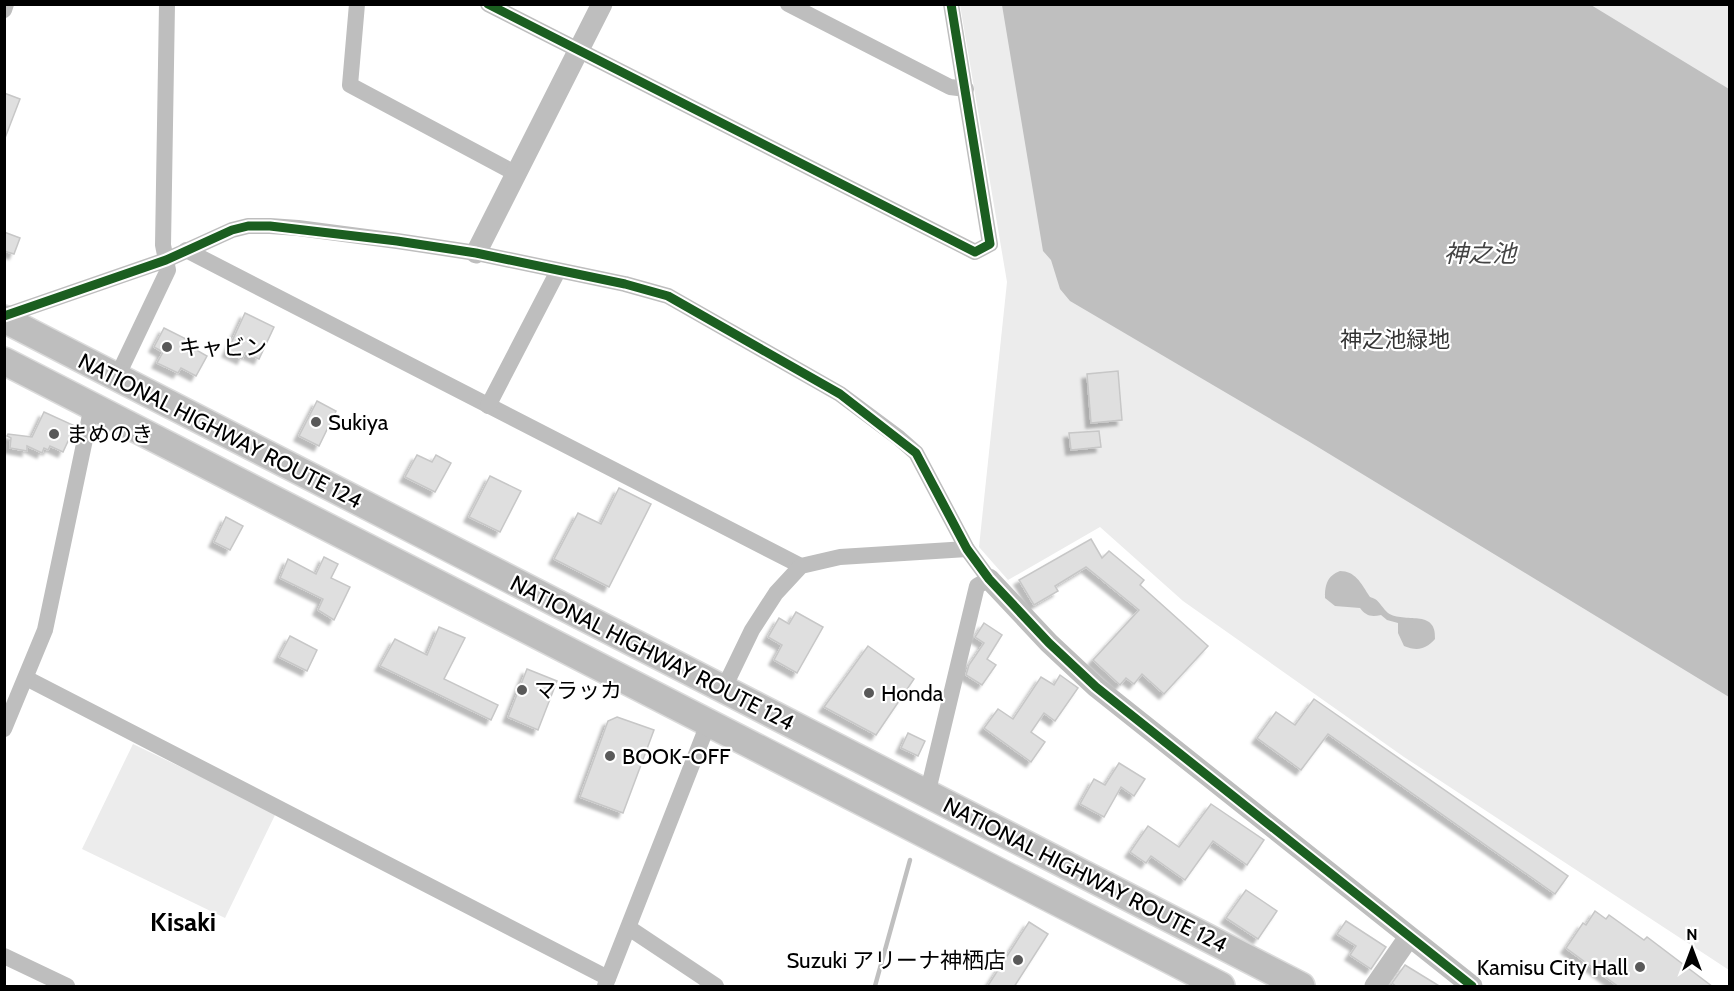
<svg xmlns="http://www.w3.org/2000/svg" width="1734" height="991" font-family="Cabin,'Noto Sans JP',sans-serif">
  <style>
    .green { fill: #ececec }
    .water { fill: #bfbfbf }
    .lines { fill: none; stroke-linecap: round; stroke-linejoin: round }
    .stream { stroke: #bfbfbf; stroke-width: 4.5 }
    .building { fill: #dfdfdf; stroke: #c7c7c7; stroke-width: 1.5; filter: url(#shadow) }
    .trunk-casing { stroke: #dbdbdb; stroke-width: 30 }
    .minor { stroke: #bebebe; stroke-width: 16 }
    .tertiary { stroke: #bebebe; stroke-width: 21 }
    .trunk { stroke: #bebebe; stroke-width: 27 }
    .cycleway-casing { stroke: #fff; stroke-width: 13 }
    .cycleway { stroke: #1b5e20; stroke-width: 9 }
    .poi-dot { fill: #595959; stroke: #fff; stroke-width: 2 }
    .labels { text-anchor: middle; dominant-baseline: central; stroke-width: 4.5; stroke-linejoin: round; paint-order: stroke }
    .park-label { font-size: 22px; fill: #333; stroke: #fff }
    .poi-label { font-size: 22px; fill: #000; stroke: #fff; text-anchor: start }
    .street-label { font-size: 22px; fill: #000; stroke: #fff }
    .water-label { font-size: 24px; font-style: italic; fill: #444; stroke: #fff }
    .quarter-label { font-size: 26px; font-weight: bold; fill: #000; stroke: #fff }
  </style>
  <defs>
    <filter id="shadow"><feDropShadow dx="-5" dy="5" stdDeviation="1.5" flood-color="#0004"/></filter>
  </defs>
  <rect width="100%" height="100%" fill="#fff"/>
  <g class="green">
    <polygon points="960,5 1729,5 1729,970 1404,757 1183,601 1100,527 1008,580 979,547 1007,282"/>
    <polygon points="133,744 276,813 225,918 82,849"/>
  </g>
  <g class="water">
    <polygon points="1002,5 1591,5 1729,89 1729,697 1308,441 1070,301 1060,289 1051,260 1043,251"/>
    <path d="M1340,571C1355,571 1361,583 1368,594C1371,599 1370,596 1375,599C1380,602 1383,609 1388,613C1404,624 1437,608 1435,639C1425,650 1417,651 1404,646L1398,633V623L1387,620L1381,615C1371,617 1366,616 1360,608L1335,606L1325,598C1325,585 1327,576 1340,571Z"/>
  </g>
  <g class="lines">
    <polyline class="stream" points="875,986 910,860"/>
  </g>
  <g class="building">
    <polygon points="4,93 20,99 5,138 4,137"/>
    <polygon points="4,232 20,238 14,254 4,251"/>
    <polygon points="245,313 274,327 259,359 245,353 242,359 227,352"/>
    <polygon points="164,328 194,343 191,347 207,356 196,376 181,368 178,373 157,363 163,352 154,347"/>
    <polygon points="1118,371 1122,420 1091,423 1087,374"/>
    <polygon points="317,401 336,411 319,446 299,436"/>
    <polygon points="44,412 75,426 63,452 50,446 48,450 44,448 42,453 27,446 27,451 10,448 11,438 7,436 8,434 32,437"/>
    <polygon points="1099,431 1101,447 1071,450 1069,433"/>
    <polygon points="417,455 432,462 436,455 451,463 435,492 405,477"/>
    <polygon points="490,476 521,491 500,532 469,517"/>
    <polygon points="619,488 651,504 609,587 554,559 578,513 601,524"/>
    <polygon points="226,517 243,526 230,550 214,542"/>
    <polygon points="1091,539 1102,558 1109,551 1144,580 1140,585 1208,646 1164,694 1142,674 1134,684 1126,678 1120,685 1093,660 1139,610 1086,567 1055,586 1058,591 1034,605 1019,580"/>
    <polygon points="324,557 338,564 331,578 350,587 334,620 318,610 323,599 280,578 288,559 316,574"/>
    <polygon points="796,612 823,627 797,673 774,660 782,645 768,637 779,618 789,624"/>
    <polygon points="984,623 1002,635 987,659 996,665 982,685 966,675 969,665 984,643 975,637"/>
    <polygon points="439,627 465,638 444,679 498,705 491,720 380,666 395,639 427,655"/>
    <polygon points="290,636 317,650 307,671 279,657"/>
    <polygon points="868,646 914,679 876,735 824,707"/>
    <polygon points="527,669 557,681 538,730 508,717"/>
    <polygon points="1060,675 1078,688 1055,721 1044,713 1031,732 1045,742 1031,762 984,728 998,709 1013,719 1041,677 1054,685"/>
    <polygon points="1314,699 1568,876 1555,894 1328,734 1301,770 1257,738 1276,712 1295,725"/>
    <polygon points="617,717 654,730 623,813 580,797 608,721"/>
    <polygon points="908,733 925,741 918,756 901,748"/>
    <polygon points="1119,763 1145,779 1134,796 1121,787 1104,817 1080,804 1094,779 1105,785"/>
    <polygon points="1211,804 1264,840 1247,865 1213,841 1185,880 1151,856 1146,863 1130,852 1148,826 1179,847"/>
    <polygon points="1246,890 1277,911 1258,939 1226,918"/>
    <polygon points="1595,911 1606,919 1609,915 1644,940 1647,937 1713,987 1619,987 1566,948 1583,923 1586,925"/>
    <polygon points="1346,921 1386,947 1371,969 1350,955 1356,946 1337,934"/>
    <polygon points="1029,922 1048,934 1014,987 987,987"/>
    <polygon points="1405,965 1441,987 1397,987 1392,983"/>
  </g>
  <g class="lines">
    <g class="trunk-casing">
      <g id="trunk">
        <polyline points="4,319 1301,986"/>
        <polyline points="4,361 1221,986"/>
      </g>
    </g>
    <g class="minor">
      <polyline points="357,4 350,85 515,173"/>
      <polyline points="488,4 975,252 990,244 951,4"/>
      <polyline points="788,4 950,87 966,89"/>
      <polyline points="4,10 6,4"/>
      <polyline points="186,250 801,566"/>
      <polyline points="4,316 166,260 232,230 248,226 270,226 298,228 397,241 476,253 625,284 668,296 840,394 899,438 916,453 967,549 989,579 977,586 927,795"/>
      <polyline points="117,377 168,270 163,245 167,4"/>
      <polyline points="488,406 558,271"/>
      <polyline points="26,678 608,978"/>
      <polyline points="723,690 752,630 776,593 801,566 840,557 967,549"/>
      <polyline points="4,729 45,630 92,406"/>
      <polyline points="629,928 716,986"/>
      <polyline points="4,956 67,986"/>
      <polyline points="605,986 708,724"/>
    </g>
    <g class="tertiary">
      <polyline points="476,253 602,4"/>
      <polyline points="989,579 1049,643 1096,687 1472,986"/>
      <polyline points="1375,986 1409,937"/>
    </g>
    <use href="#trunk" class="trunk"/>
    <g class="cycleway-casing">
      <g id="cycleway">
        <polyline points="488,4 975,252 990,244 951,4"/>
        <polyline points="4,316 166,260 232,230 248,226 270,226 397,241 476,253 625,284 668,296 840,394 916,453 967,549 989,579 1049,643 1096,687 1472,986"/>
      </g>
    </g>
    <use href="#cycleway" class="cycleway"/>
  </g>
  <g class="poi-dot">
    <circle cx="167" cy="347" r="6"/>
    <circle cx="316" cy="422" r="6"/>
    <circle cx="54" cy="434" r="6"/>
    <circle cx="522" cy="690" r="6"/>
    <circle cx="869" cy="693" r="6"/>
    <circle cx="610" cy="756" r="6"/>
    <circle cx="1018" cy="960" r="6"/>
    <circle cx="1640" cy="967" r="6"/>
  </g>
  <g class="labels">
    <g class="park-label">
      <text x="1395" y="339">神之池緑地</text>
    </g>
    <g class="poi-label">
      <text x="179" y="347">キャビン</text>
      <text x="328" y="422">Sukiya</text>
      <text x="66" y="434">まめのき</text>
      <text x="534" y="690">マラッカ</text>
      <text x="881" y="693">Honda</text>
      <text x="622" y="756">BOOK-OFF</text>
      <text x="1006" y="960" text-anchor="end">Suzuki アリーナ神栖店</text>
      <text x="1628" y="967" text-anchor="end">Kamisu City Hall</text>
    </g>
    <g class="street-label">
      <text transform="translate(220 431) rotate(27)">NATIONAL HIGHWAY ROUTE 124</text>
      <text transform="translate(652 653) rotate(27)">NATIONAL HIGHWAY ROUTE 124</text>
      <text transform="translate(1085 875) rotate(27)">NATIONAL HIGHWAY ROUTE 124</text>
    </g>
    <g class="water-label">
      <text x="1480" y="253">神之池</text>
    </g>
    <g class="quarter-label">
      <text x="183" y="922">Kisaki</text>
    </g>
  </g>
  <rect width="1734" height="991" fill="none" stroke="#000000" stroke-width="12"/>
  <g transform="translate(1692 949)" stroke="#ffffff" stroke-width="4.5" paint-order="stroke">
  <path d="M0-4.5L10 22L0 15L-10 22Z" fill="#000000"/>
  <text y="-9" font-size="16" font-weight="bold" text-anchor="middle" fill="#000000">N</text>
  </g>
</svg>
